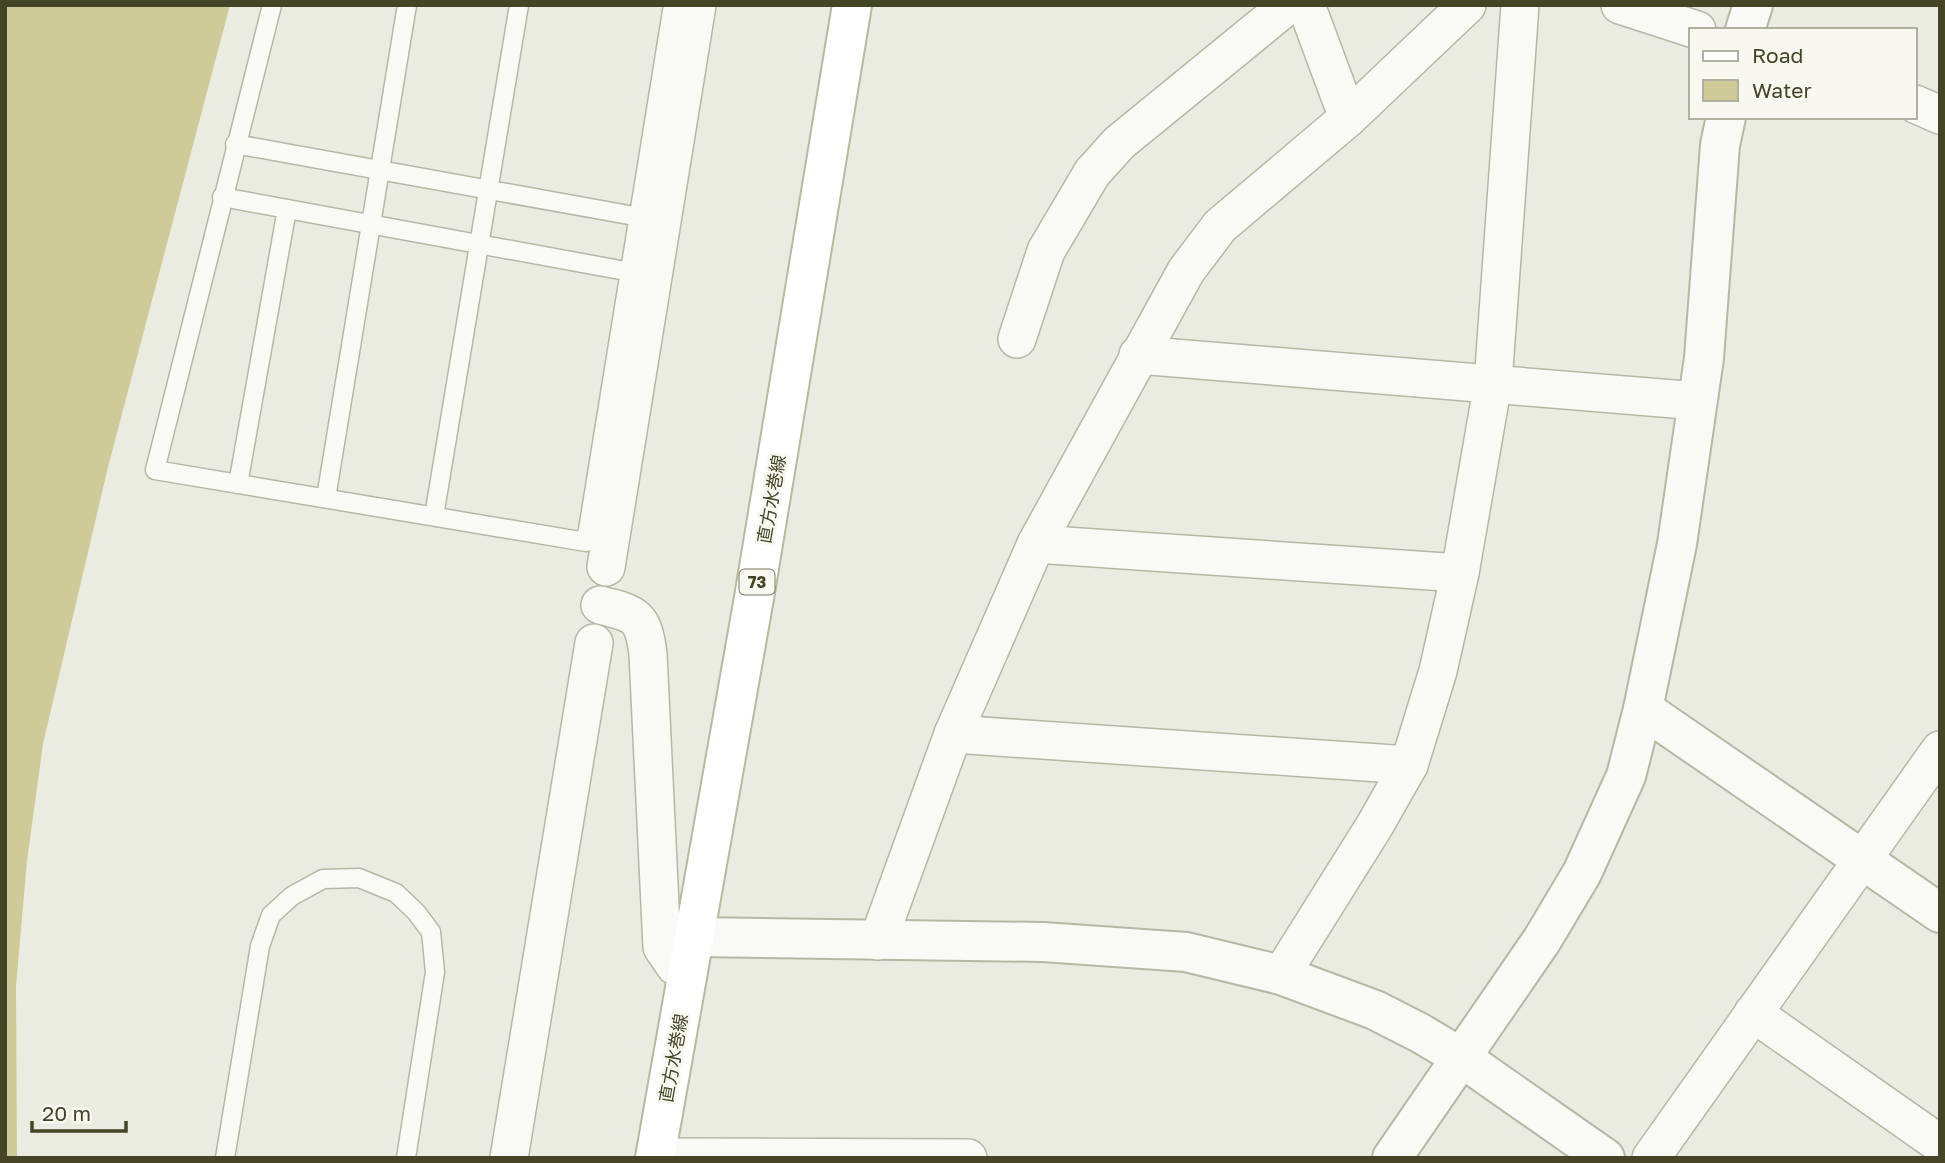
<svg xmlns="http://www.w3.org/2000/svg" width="1945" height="1163" font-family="'Golos Text','Noto Sans JP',sans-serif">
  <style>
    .water { fill: #cfcb99 }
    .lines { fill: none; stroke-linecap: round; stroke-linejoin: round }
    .service-casing { stroke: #b6b7a5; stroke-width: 21 }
    .minor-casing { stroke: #b6b7a5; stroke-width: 40 }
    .tertiary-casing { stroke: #b6b7a5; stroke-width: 42 }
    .primary-casing { stroke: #b8b99f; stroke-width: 42 }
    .service { stroke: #f9f9f5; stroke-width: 18 }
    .minor { stroke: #f9f9f5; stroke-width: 37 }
    .tertiary { stroke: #f9f9f5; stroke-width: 38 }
    .primary { stroke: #fff; stroke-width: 38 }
    .labels { text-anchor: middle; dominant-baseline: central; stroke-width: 6; stroke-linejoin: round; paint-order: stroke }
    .shield { fill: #f8f8f1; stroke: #7a7b64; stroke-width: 2 }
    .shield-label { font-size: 16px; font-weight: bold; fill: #444527 }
    .street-label { font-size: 18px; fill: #444527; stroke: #f8f8f1 }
  </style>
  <rect width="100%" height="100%" fill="#ebece1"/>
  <polygon class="water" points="5,5 230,5 108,467 43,744 27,861 16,986 17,1158 5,1158"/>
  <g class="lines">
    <g class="service-casing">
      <g id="service">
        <polyline points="272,5 155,470 586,542 673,5"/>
        <polyline points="235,144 640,217"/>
        <polyline points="222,197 631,272"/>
        <polyline points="238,484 287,209"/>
        <polyline points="326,498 407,5"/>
        <polyline points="434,516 519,5"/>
        <polyline points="225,1158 260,946 271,915 292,896 323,879 359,878 396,893 416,912 431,932 435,972 406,1158"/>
      </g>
    </g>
    <g class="minor-casing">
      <g id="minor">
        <polyline points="1303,5 1309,13 1348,118"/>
        <polyline points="1620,5 1697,30"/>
        <polyline points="1915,104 1940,115"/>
        <polyline points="1017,339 1046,251 1092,173 1119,143 1288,5"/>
        <polyline points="1138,355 1698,401"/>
        <polyline points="1036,544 1460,573"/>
        <polyline points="606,567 697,5"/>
        <path d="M600,605C636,614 643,615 648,654L662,947L675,966L688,971"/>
        <polyline points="953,734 1409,765"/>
        <polyline points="878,941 953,734 1036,544 1186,271 1220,226 1348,118 1467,5"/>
        <polyline points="1281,975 1375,825 1409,765 1438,671 1460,573 1493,383 1520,5"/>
        <polyline points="1753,1013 1940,1144"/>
        <polyline points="655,1157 968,1158"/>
        <polyline points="509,1158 594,643"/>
        <polyline points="1651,1158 1940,750"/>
      </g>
    </g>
    <g class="tertiary-casing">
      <g id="tertiary">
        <polyline points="1745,30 1753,5"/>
        <polyline points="1643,709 1940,913"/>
        <polyline points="694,937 1043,942 1186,952 1281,975 1375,1010 1420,1033 1462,1058 1605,1158"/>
        <polyline points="1392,1158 1542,940 1582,873 1626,776 1643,709 1677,544 1704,358 1720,145 1726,117"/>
      </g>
    </g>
    <g class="primary-casing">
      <polyline id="primary" points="655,1158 754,598 852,5"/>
    </g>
    <use href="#service" class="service"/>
    <use href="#minor" class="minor"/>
    <use href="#tertiary" class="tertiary"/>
    <use href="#primary" class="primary"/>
  </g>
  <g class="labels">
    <rect class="shield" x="739.5" y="569.5" width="35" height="25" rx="5"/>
    <g class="shield-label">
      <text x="757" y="582">73</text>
    </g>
    <g class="street-label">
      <text transform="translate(771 499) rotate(-80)">直方水巻線</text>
      <text transform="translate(673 1058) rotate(-80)">直方水巻線</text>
    </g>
  </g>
  <rect width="1945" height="1163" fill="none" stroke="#444527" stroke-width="14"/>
  <rect x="1689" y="28" width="228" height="91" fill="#f8f8f1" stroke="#b0b0a0" stroke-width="2"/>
  <rect x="1703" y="51" width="35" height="10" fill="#ffffff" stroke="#b0b0a0" stroke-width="2"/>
  <text x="1752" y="63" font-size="21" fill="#444527">Road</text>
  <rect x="1703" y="80" width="35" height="21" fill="#cfcb99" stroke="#b0b0a0" stroke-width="2"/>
  <text x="1752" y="98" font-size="21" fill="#444527">Water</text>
  <path d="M32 1121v10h94v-10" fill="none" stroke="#444527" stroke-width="3.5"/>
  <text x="42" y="1121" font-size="21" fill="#444527" stroke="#f8f8f1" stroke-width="5" paint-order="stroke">20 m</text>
</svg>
